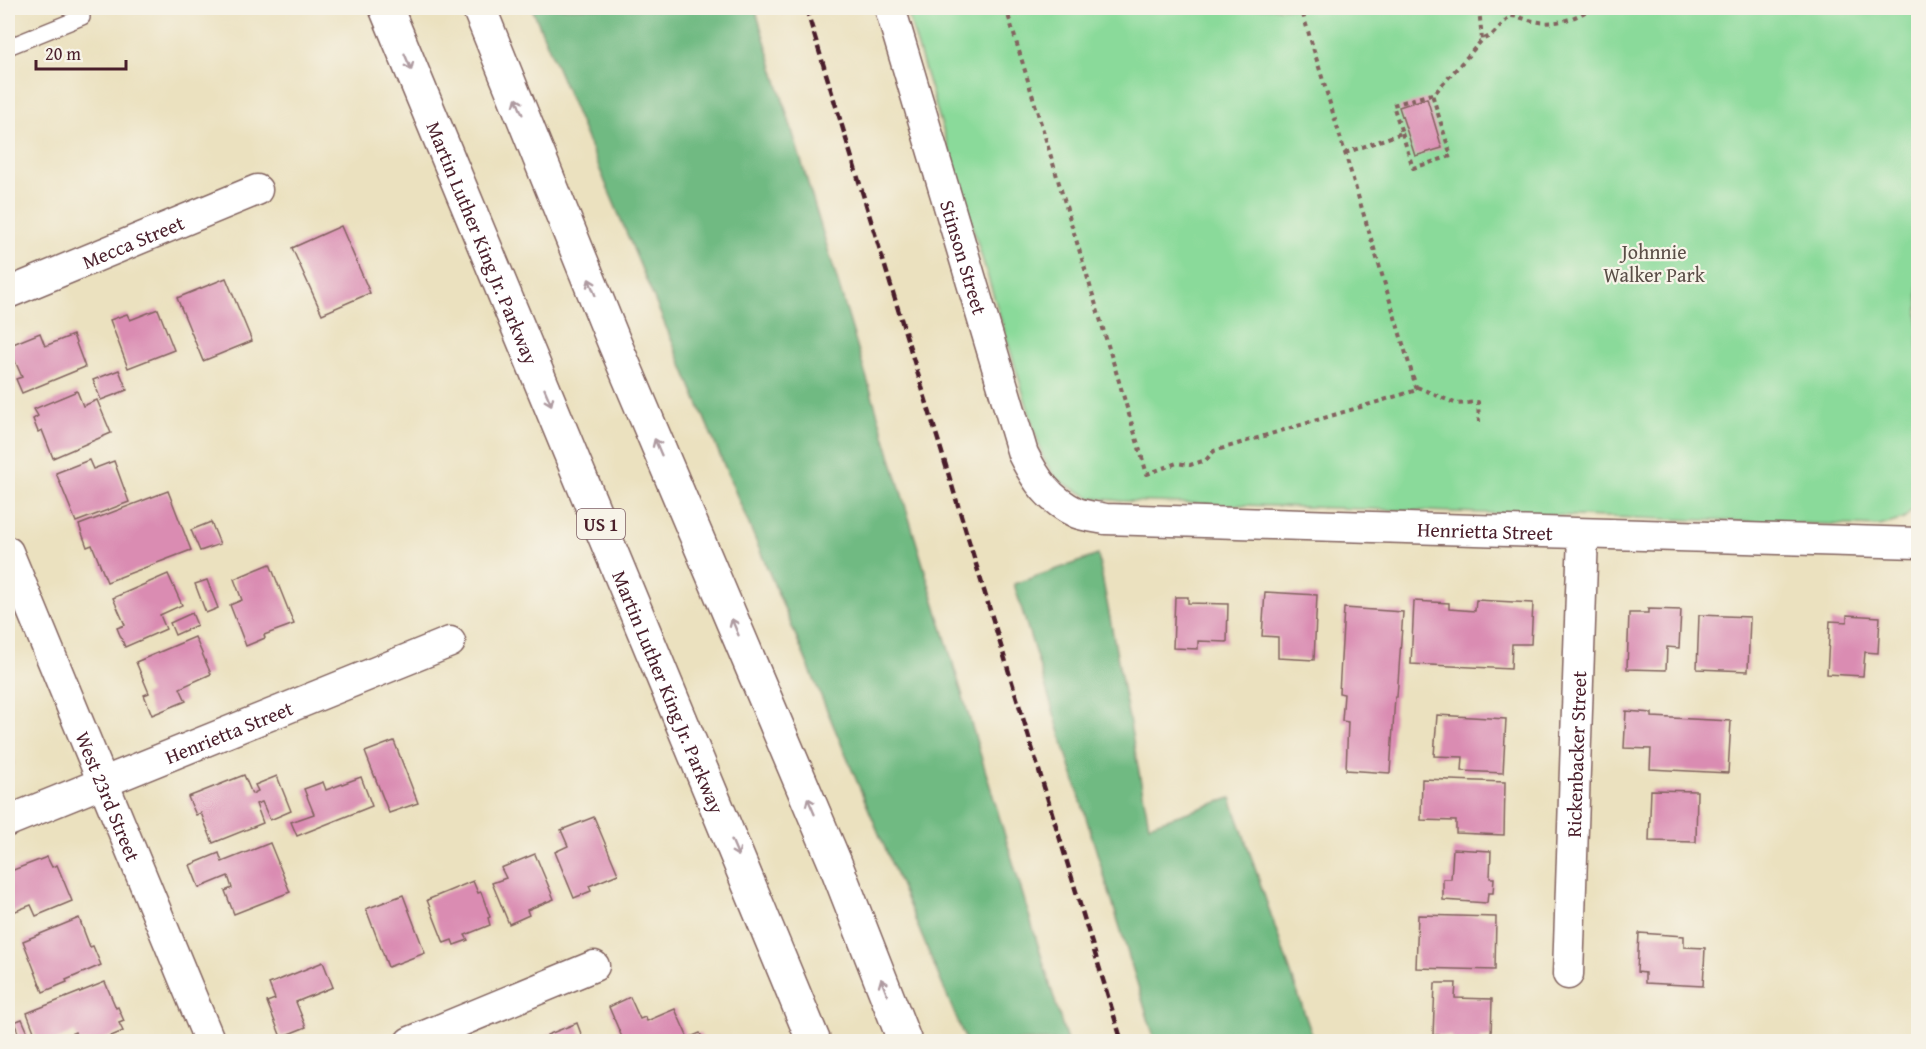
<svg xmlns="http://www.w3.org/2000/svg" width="1926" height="1049" font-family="'Gentium Book Plus',serif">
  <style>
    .green { fill: #8ada9a; stroke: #6a7c62; stroke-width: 1.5 }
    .forest { fill: #6fba82; stroke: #5c6c56; stroke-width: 1.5 }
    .building { fill: #da8cb2 }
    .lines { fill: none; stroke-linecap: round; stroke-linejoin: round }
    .service-casing { stroke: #82635f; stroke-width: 18 }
    .minor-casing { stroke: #82635f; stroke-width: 33 }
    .trunk-casing { stroke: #82635f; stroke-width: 36 }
    .path { stroke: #82635f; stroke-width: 4; stroke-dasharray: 4.5 4.5; stroke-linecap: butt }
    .service { stroke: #fff; stroke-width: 15 }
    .minor { stroke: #fff; stroke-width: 30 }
    .trunk { stroke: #fff; stroke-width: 33 }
    .rail { stroke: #4a1f2b; stroke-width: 4.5; stroke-dasharray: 9 4.5; stroke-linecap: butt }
    .oneway { stroke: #ae9aa0 }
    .labels { text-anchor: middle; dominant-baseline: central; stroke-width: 4.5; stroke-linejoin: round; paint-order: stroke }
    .shield { fill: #f7f3e8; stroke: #7e5f64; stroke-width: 1.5 }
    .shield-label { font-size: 18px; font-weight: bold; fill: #4a1f2b }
    .street-label { font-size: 20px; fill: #4a1f2b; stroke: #f7f3e8 }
    .park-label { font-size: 20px; fill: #5a4e47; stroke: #f7f3e8 }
  </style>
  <rect width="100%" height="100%" fill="#f7f3e8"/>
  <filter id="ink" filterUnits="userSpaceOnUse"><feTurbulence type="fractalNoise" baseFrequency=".0167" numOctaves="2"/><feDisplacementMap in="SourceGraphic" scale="12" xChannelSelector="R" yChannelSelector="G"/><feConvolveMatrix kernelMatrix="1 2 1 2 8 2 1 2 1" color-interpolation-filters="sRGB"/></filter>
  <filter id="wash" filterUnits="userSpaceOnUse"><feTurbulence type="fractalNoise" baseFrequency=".008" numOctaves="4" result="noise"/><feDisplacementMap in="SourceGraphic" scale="24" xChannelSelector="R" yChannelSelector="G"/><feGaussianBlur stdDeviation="1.35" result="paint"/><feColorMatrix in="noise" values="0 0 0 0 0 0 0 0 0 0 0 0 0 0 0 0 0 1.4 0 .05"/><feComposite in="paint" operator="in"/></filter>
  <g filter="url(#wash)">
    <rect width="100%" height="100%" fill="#ebe1bf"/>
    <polygon class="green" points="906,8 1918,8 1918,503 1904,519 1880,526 1122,501 1092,498 1072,488 1056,478 1043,458"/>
    <g class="forest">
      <polygon points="532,8 755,8 1067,1041 966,1041"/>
      <polygon points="1098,555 1149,825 1231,798 1314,1041 1155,1041 1014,584"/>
    </g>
    <g id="blocks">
      <g class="building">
        <polygon points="1427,98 1442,148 1415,156 1399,107"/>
        <polygon points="341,226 370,293 322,314 292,248"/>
        <polygon points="226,278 252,341 203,361 177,298"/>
        <polygon points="158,309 174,350 128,368 110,320 127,314 130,320"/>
        <polygon points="40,333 45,346 73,335 85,367 22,393 16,379 22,377 15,361 10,362 8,355 8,346"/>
        <polygon points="119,370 127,390 101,400 93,380"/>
        <polygon points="77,391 83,406 97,400 111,433 53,458 42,430 38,432 33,419 38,416 34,409"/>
        <polygon points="89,460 93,469 114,461 129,502 76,522 56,473"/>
        <polygon points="168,491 191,550 107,582 92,545 87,547 79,525"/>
        <polygon points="211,522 220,544 200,551 191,530"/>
        <polygon points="270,564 294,624 264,635 265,638 246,646 230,605 242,600 234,579"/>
        <polygon points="168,574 182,605 160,615 166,629 125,647 117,628 125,625 113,598"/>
        <polygon points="207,580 218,608 206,613 195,584"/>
        <polygon points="1265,592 1317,595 1314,660 1278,658 1278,637 1262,636"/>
        <polygon points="1175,597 1188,597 1188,603 1228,604 1227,642 1198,641 1198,649 1173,648"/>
        <polygon points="1476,600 1533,603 1531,644 1512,644 1511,669 1411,664 1414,601 1449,603 1449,609 1475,611"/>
        <polygon points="1344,608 1403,612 1397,697 1395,697 1390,773 1346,770 1348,722 1342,721 1344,694 1339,693"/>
        <polygon points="1648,609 1681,610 1679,648 1667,647 1666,670 1627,669 1629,613 1648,613"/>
        <polygon points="192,613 197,625 175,635 170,623"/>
        <polygon points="1699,615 1750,617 1748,671 1697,669"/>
        <polygon points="1847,615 1880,617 1878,653 1865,652 1863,676 1827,674 1830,621 1847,622"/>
        <polygon points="195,637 211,674 180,688 186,701 152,715 144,695 149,693 136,662"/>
        <polygon points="1626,711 1652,713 1652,717 1731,721 1728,773 1650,769 1651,749 1624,748"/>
        <polygon points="1437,715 1506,719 1503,773 1462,771 1463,757 1434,756"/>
        <polygon points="394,741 418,803 389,813 365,752"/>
        <polygon points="8,749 14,764 8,767"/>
        <polygon points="244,775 252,794 258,791 255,785 277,776 291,811 270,820 262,802 256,804 263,823 213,843 201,813 196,815 188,797"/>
        <polygon points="361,777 372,806 297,836 291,822 314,814 304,789 323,782 326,790"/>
        <polygon points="1422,779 1505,782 1504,835 1456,833 1456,821 1421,820"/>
        <polygon points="1651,790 1697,791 1696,842 1649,841"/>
        <polygon points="594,817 618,874 589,886 591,891 574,898 555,852 568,846 561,830"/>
        <polygon points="270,843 290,892 234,914 225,891 232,888 228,876 199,888 190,865 219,853 222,862"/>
        <polygon points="1453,849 1491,851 1490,878 1494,878 1493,893 1488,893 1487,903 1443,900 1443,879 1451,879"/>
        <polygon points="535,854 554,899 527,910 529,915 509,924 492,883 506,878 501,868"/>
        <polygon points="47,857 52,867 57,865 72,901 36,916 31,905 8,914 8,872"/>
        <polygon points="473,881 478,893 481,892 490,917 488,918 490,925 465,935 468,940 454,945 452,940 444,943 427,900"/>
        <polygon points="403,895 425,953 388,967 366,909"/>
        <polygon points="1418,915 1496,917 1495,970 1416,968"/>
        <polygon points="79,918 90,947 93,946 101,965 66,980 67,982 43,992 23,941"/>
        <polygon points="1639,933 1684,936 1684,947 1705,948 1703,986 1645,983 1645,973 1637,972"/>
        <polygon points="323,962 333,987 296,1002 306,1027 281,1037 267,1002 275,999 269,984"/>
        <polygon points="105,982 116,1008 118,1007 124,1021 119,1023 123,1031 97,1042 78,1042 75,1032 52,1042 38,1042 27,1013"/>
        <polygon points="1435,983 1456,983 1455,998 1492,999 1491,1037 1480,1037 1480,1042 1474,1042 1452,1040 1452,1036 1433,1035"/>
        <polygon points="630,997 640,1019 645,1017 647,1021 675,1009 688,1038 700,1033 704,1042 624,1042 609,1007"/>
        <polygon points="22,1019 29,1035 20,1038 14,1022"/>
        <polygon points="577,1023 584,1042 549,1042 547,1035"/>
      </g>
    </g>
  </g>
  <g filter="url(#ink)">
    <use href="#blocks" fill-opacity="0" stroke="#82635f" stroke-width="1.5"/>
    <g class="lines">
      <g class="service-casing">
        <polyline id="service" points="8,47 82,17 81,8"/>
      </g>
      <g class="minor-casing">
        <g id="minor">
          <path id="s1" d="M890,8L1023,454C1036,480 1049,500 1077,513C1085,516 1096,517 1105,519L1918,543"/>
          <path id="s2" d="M8,293L257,190"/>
          <path id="s3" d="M8,552L210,1042"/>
          <path id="s4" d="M8,821L450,642"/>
          <path id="s5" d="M1568,974L1583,534"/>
          <polyline points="410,1042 594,966"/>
        </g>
      </g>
      <g class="trunk-casing">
        <g id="trunk">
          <path id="s6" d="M386,8L814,1042"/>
          <polyline points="479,8 614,342 835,863 905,1042"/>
        </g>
      </g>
      <g class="path">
        <polyline points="1006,8 1147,474 1177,463 1190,465 1206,460 1214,451 1417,390 1301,8"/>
        <polyline points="1479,8 1482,40"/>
        <polyline points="1402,133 1413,168 1451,156 1432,94"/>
        <path d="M1345,153L1402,133L1393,105L1435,93L1482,40L1492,35L1510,16C1519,16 1526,20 1534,21C1554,26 1575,19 1591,8"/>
        <polyline points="1417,387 1457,404 1478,402 1479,422"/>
      </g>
      <use href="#service" class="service"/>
      <use href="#minor" class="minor"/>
      <use href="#trunk" class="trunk"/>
      <polyline class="rail" points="806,8 1122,1042"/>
    </g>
    <defs><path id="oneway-shaft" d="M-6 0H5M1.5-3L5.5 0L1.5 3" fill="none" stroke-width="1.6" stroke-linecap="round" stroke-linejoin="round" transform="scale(1.5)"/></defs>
    <g class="oneway">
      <use href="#oneway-shaft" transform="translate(408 62) rotate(67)"/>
      <use href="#oneway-shaft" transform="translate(519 106) rotate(-112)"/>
      <use href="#oneway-shaft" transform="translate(592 287) rotate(-112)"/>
      <use href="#oneway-shaft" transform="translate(548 397) rotate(67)"/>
      <use href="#oneway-shaft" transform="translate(658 447) rotate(-113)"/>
      <use href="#oneway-shaft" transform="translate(735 627) rotate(-113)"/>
      <use href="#oneway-shaft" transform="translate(811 806) rotate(-113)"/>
      <use href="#oneway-shaft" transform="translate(735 848) rotate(67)"/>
      <use href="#oneway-shaft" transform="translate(884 987) rotate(-111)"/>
    </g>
  </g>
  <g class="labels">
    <rect class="shield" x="577" y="509" width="48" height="30" rx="4.5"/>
    <g class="shield-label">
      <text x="601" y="524">US 1</text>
    </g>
    <g class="street-label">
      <text stroke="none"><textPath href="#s2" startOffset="135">Mecca Street</textPath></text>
      <text stroke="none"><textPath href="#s6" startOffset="254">Martin Luther King Jr. Parkway</textPath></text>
      <text stroke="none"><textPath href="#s1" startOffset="260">Stinson Street</textPath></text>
      <text stroke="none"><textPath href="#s1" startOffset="956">Henrietta Street</textPath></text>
      <text stroke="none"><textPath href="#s6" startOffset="740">Martin Luther King Jr. Parkway</textPath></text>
      <text stroke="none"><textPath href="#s4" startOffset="238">Henrietta Street</textPath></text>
      <text stroke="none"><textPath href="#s5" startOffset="220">Rickenbacker Street</textPath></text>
      <text stroke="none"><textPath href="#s3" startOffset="264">West 23rd Street</textPath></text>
    </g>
    <g class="park-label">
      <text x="1654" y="251">Johnnie<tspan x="1654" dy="23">Walker Park</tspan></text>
    </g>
  </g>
  <rect width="1926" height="1049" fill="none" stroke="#f7f3e8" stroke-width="30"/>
  <path d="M36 60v9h90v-9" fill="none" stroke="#4a1f2b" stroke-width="3"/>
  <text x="45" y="60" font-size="18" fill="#4a1f2b" stroke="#f7f3e8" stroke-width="4.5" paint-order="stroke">20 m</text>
</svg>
